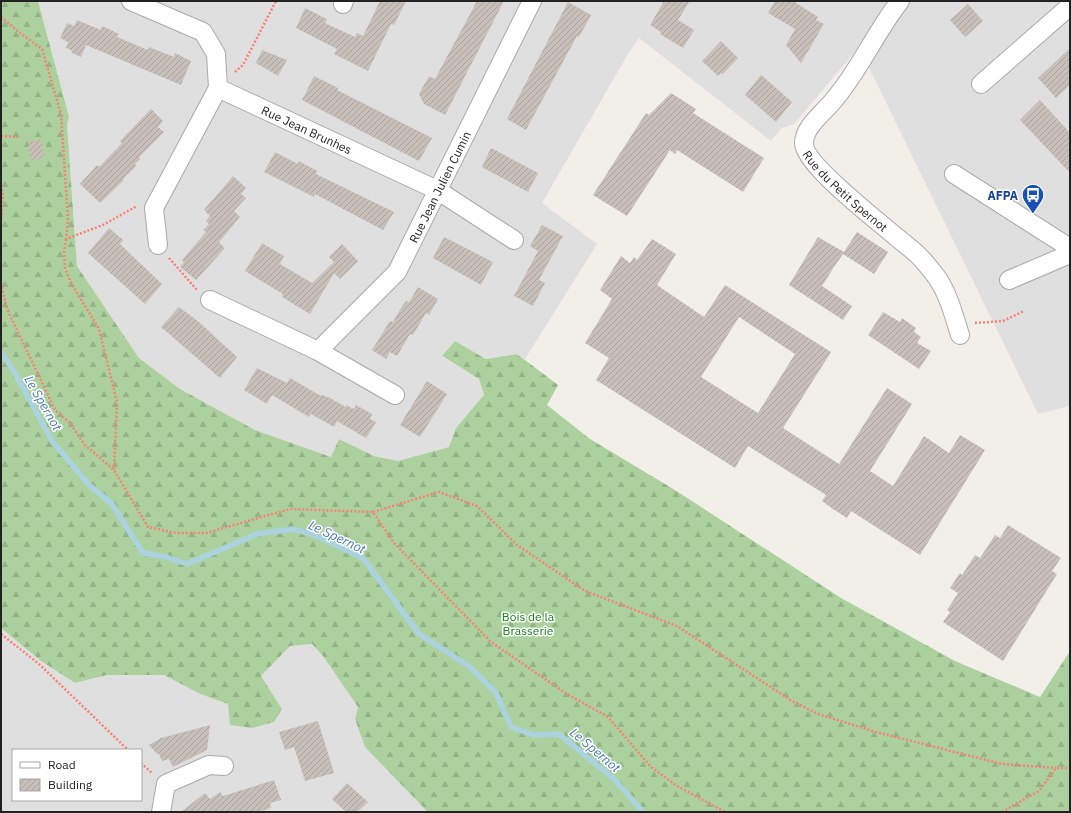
<svg xmlns="http://www.w3.org/2000/svg" width="1071" height="813" font-family="'IBM Plex Sans',sans-serif">
  <style>
    .residential { fill: #e0dfdf; fill-rule: evenodd }
    .forest { fill: url(#forest-firs) }
    .lines { fill: none; stroke-linecap: round; stroke-linejoin: round }
    .stream { stroke: #aad3df; stroke-width: 5.5 }
    .building { fill: url(#building-hatch); fill-rule: evenodd }
    .minor-casing { stroke: #a9a9a9; stroke-width: 20 }
    .path { stroke: #fa8072; stroke-width: 2.5; stroke-dasharray: 2 2; stroke-linecap: butt }
    .minor { stroke: #fff; stroke-width: 18 }
    .labels { text-anchor: middle; dominant-baseline: central; stroke-width: 3; stroke-linejoin: round; paint-order: stroke }
    .street-label { font-size: 12px; fill: #222; stroke: #fff }
    .transit-label { font-size: 12px; font-weight: bold; fill: #164399; stroke: #fff; text-anchor: end }
    .park-label { font-size: 12px; fill: #0c8416; stroke: #fff }
    .water-label { font-size: 13px; font-style: italic; fill: #4a7aab; stroke: #fff }
  </style>
  <defs>
    <pattern id="forest-firs" width="22" height="20" patternUnits="userSpaceOnUse"><rect width="22" height="20" fill="#add19e"/><path d="M5 1l3.5 6h-7zM16 11l3.5 6h-7z" fill="#95b388"/></pattern>
    <pattern id="building-hatch" width="6" height="6" patternUnits="userSpaceOnUse"><rect width="6" height="6" fill="#c7bfb8"/><path d="M-1 1l2-2M0 6l6-6M5 7l2-2" fill="none" stroke="#aba49e"/></pattern>
  </defs>
  <rect width="100%" height="100%" fill="#f2efe9"/>
  <g class="residential">
    <polygon points="38,1 1070,1 1070,406 1038,414 859,47 794,124 782,128 771,141 639,38 628,54 542,203 597,244 525,359 517,354 486,359 455,341 442,357 479,379 484,395 456,428 449,447 398,461 374,456 339,439 331,457 255,430 180,389 139,358 77,266 67,125 69,117"/>
    <path d="M1,628L41,661L75,683L107,675H164L200,694L228,704L282,709L261,676L290,646L312,644L323,656L358,707L355,719L429,812H1ZM13,750H141V800H13Z"/>
  </g>
  <polygon class="forest" points="1,1 38,1 69,117 67,125 77,266 139,358 180,389 255,430 331,457 339,439 374,456 398,461 449,447 456,428 484,395 479,379 442,356 455,341 486,359 517,354 558,385 547,405 590,439 675,490 841,598 955,661 1040,697 1070,651 1070,812 428,812 365,747 355,719 358,707 323,656 312,644 290,646 261,676 282,709 274,722 252,728 230,725 228,704 200,694 164,675 107,675 75,683 41,661 1,628"/>
  <g class="lines">
    <polyline class="stream" points="1,352 15,373 52,441 90,486 112,504 143,553 166,557 187,564 257,534 293,529 312,534 363,558 419,634 470,667 496,693 511,727 534,735 559,734 613,778 643,812"/>
  </g>
  <g class="building">
    <polygon points="380,1 406,1 394,25 391,24 368,71 334,54 337,49 296,28 305,8 327,19 325,23 355,37 357,33 363,36"/>
    <polygon points="477,1 504,1 445,115 424,104 419,94 429,76 435,79"/>
    <polygon points="664,1 690,1 678,20 694,30 683,48 660,34 661,32 650,25"/>
    <polygon points="775,1 793,1 818,17 816,20 824,24 801,63 786,45 795,29 768,13"/>
    <polygon points="568,2 591,15 579,37 577,36 526,130 507,119"/>
    <polygon points="968,4 983,21 965,37 950,20"/>
    <polygon points="77,20 101,30 102,26 119,34 117,37 148,50 149,47 174,57 175,53 191,61 181,85 86,45 81,57 72,53 71,50 66,48 68,42 60,38 67,23 74,26"/>
    <polygon points="721,41 738,58 723,74 721,73 718,76 702,61"/>
    <polygon points="1070,48 1070,85 1056,98 1038,78"/>
    <polygon points="262,50 287,60 278,76 256,63"/>
    <polygon points="761,75 792,102 776,122 745,95"/>
    <polygon points="314,76 338,88 337,90 432,138 419,161 302,100"/>
    <polygon points="671,93 696,109 693,113 764,158 743,192 677,150 675,154 670,150 627,216 593,195 646,113 649,115"/>
    <polygon points="1040,100 1070,133 1070,173 1020,120"/>
    <polygon points="151,109 163,121 158,127 164,132 139,157 140,159 135,164 136,166 123,179 124,180 100,203 80,184 97,165 99,167 122,143 120,141"/>
    <polygon points="41,140 44,158 30,160 28,142"/>
    <polygon points="491,148 538,173 528,192 482,167"/>
    <polygon points="275,152 298,164 299,161 317,171 316,174 394,212 383,230 315,194 314,197 264,172"/>
    <polygon points="233,176 246,188 241,194 246,198 234,211 240,217 219,242 225,248 196,280 180,267 184,262 182,260 206,232 203,230 209,224 206,221 210,216 204,210"/>
    <polygon points="542,225 563,236 539,280 545,283 533,306 514,296 538,251 530,246"/>
    <polygon points="109,228 123,240 120,244 162,284 145,304 88,253"/>
    <polygon points="857,232 888,252 874,274 843,254 834,267 822,286 852,306 843,320 789,285 818,237 844,252"/>
    <polygon points="444,237 493,262 481,285 433,258"/>
    <path d="M652,239L676,254L657,285L704,317L725,285L831,352L783,428L839,464L887,388L912,404L870,471L893,486L924,436L949,453L960,435L985,450L920,555L851,511L847,518L833,509L822,501L826,495L748,446L735,468L596,380L609,358L585,343L612,299L600,290L621,256L630,263L634,257L637,260ZM739,317L795,354L758,413L701,377Z"/>
    <polygon points="262,243 284,256 280,264 312,283 334,262 329,257 342,244 358,261 340,279 334,273 310,314 282,297 283,294 245,271"/>
    <polygon points="418,287 438,299 429,315 426,313 413,335 410,334 397,356 390,352 386,359 372,350 390,321 393,322 401,308 406,301 409,302"/>
    <polygon points="179,307 199,322 237,357 220,378 161,327"/>
    <polygon points="883,312 900,322 902,318 916,328 914,332 921,337 917,343 931,351 919,369 868,335"/>
    <polygon points="257,368 287,383 290,378 321,396 322,395 330,398 346,407 346,405 354,409 356,405 372,414 370,419 376,422 366,438 337,421 334,427 311,414 309,417 272,395 267,404 244,390"/>
    <polygon points="427,381 447,394 420,437 400,425"/>
    <polygon points="1008,525 1061,558 1052,571 1057,574 1003,661 943,622 950,612 947,610 958,593 950,588 960,573 962,575 975,555 980,558 995,535 1000,538"/>
    <polygon points="318,721 334,773 305,781 294,747 285,750 279,732"/>
    <polygon points="210,725 207,750 173,767 169,759 162,761 159,754 157,754 149,745 161,738"/>
    <polygon points="274,780 281,800 270,803 271,808 258,812 181,812 205,793 210,799 220,792 223,796"/>
    <polygon points="347,783 368,802 357,812 346,812 332,799"/>
  </g>
  <g class="lines">
    <g class="minor-casing">
      <g id="minor">
        <path id="s1" d="M131,1L203,32L216,54L218,88L437,190L514,240"/>
        <path id="s2" d="M900,1C875,33 859,71 833,101C823,113 804,127 804,143C803,166 897,236 917,254C924,261 932,271 938,279C949,296 954,316 960,335"/>
        <polyline points="343,4 344,1"/>
        <polyline points="981,84 1070,6"/>
        <polyline points="954,174 1070,248"/>
        <polyline points="158,245 154,208 218,88"/>
        <polyline points="1009,280 1070,254"/>
        <polyline points="210,300 318,351 395,395"/>
        <path id="s3" d="M318,351L397,272L532,1"/>
        <polyline points="161,812 166,784 209,765 224,766"/>
      </g>
    </g>
    <g class="path">
      <polyline points="1,17 20,33 42,49 61,114 68,220 66,239 103,225 137,206"/>
      <polyline points="235,72 243,65 276,1"/>
      <polyline points="1,136 18,137"/>
      <polyline points="1,185 3,195 1,222"/>
      <polyline points="66,239 64,252 65,268 71,283 99,329 117,402 114,470"/>
      <polyline points="169,258 197,290"/>
      <polyline points="1,283 7,309 55,410 69,422 85,445 114,470 148,527 176,533 206,533 290,509 373,512 394,543 491,642 567,694 608,717 651,767 677,786 725,812"/>
      <polyline points="975,323 1003,321 1024,311"/>
      <polyline points="373,512 439,492 477,506 517,545 585,591 677,626 792,701 818,714 876,732 1002,764 1056,768"/>
      <polyline points="1,634 39,664 128,750"/>
      <polyline points="141,763 152,773"/>
      <polyline points="1002,812 1039,791 1056,768 1070,768"/>
    </g>
    <use href="#minor" class="minor"/>
  </g>
  <defs>
    <g id="bus-pin" transform="scale(1.15)"><path d="M0 17L-7.5 6A9.5 9.5 0 1 1 7.5 6Z" fill="#1a4fb4" stroke="#fff"/><path d="M-5-6H5V4H4V6H2V4H-2V6H-4V4H-5ZM-3.5-4V0h7V-4ZM-3.5 1.2v1.5H-2V1.2ZM2 1.2v1.5H3.5V1.2Z" fill="#fff"/></g>
  </defs>
  <g fill-rule="evenodd">
    <use href="#bus-pin" x="1033" y="195"/>
  </g>
  <g class="labels">
    <g class="street-label">
      <text stroke="none"><textPath href="#s1" startOffset="236">Rue Jean Brunhes</textPath></text>
      <text stroke="none"><textPath href="#s3" startOffset="207">Rue Jean Julien Cumin</textPath></text>
      <text stroke="none"><textPath href="#s2" startOffset="237">Rue du Petit Spernot</textPath></text>
    </g>
    <g class="transit-label">
      <text x="1018" y="195">AFPA</text>
    </g>
    <g class="park-label">
      <text x="528" y="616">Bois de la<tspan x="528" dy="14">Brasserie</tspan></text>
    </g>
    <g class="water-label">
      <text transform="translate(43 403) rotate(60)">Le Spernot</text>
      <text transform="translate(337 537) rotate(25)">Le Spernot</text>
      <text transform="translate(595 750) rotate(40)">Le Spernot</text>
    </g>
  </g>
  <rect width="1071" height="813" fill="none" stroke="#222222" stroke-width="4"/>
  <rect x="12" y="749" width="130" height="52" fill="#ffffff" stroke="#a7a7a7"/>
  <rect x="20" y="762" width="20" height="6" fill="#ffffff" stroke="#a7a7a7"/>
  <text x="48" y="769" font-size="12" fill="#222222">Road</text>
  <rect x="20" y="779" width="20" height="12" fill="url(#building-hatch)" stroke="#a7a7a7"/>
  <text x="48" y="789" font-size="12" fill="#222222">Building</text>
</svg>
